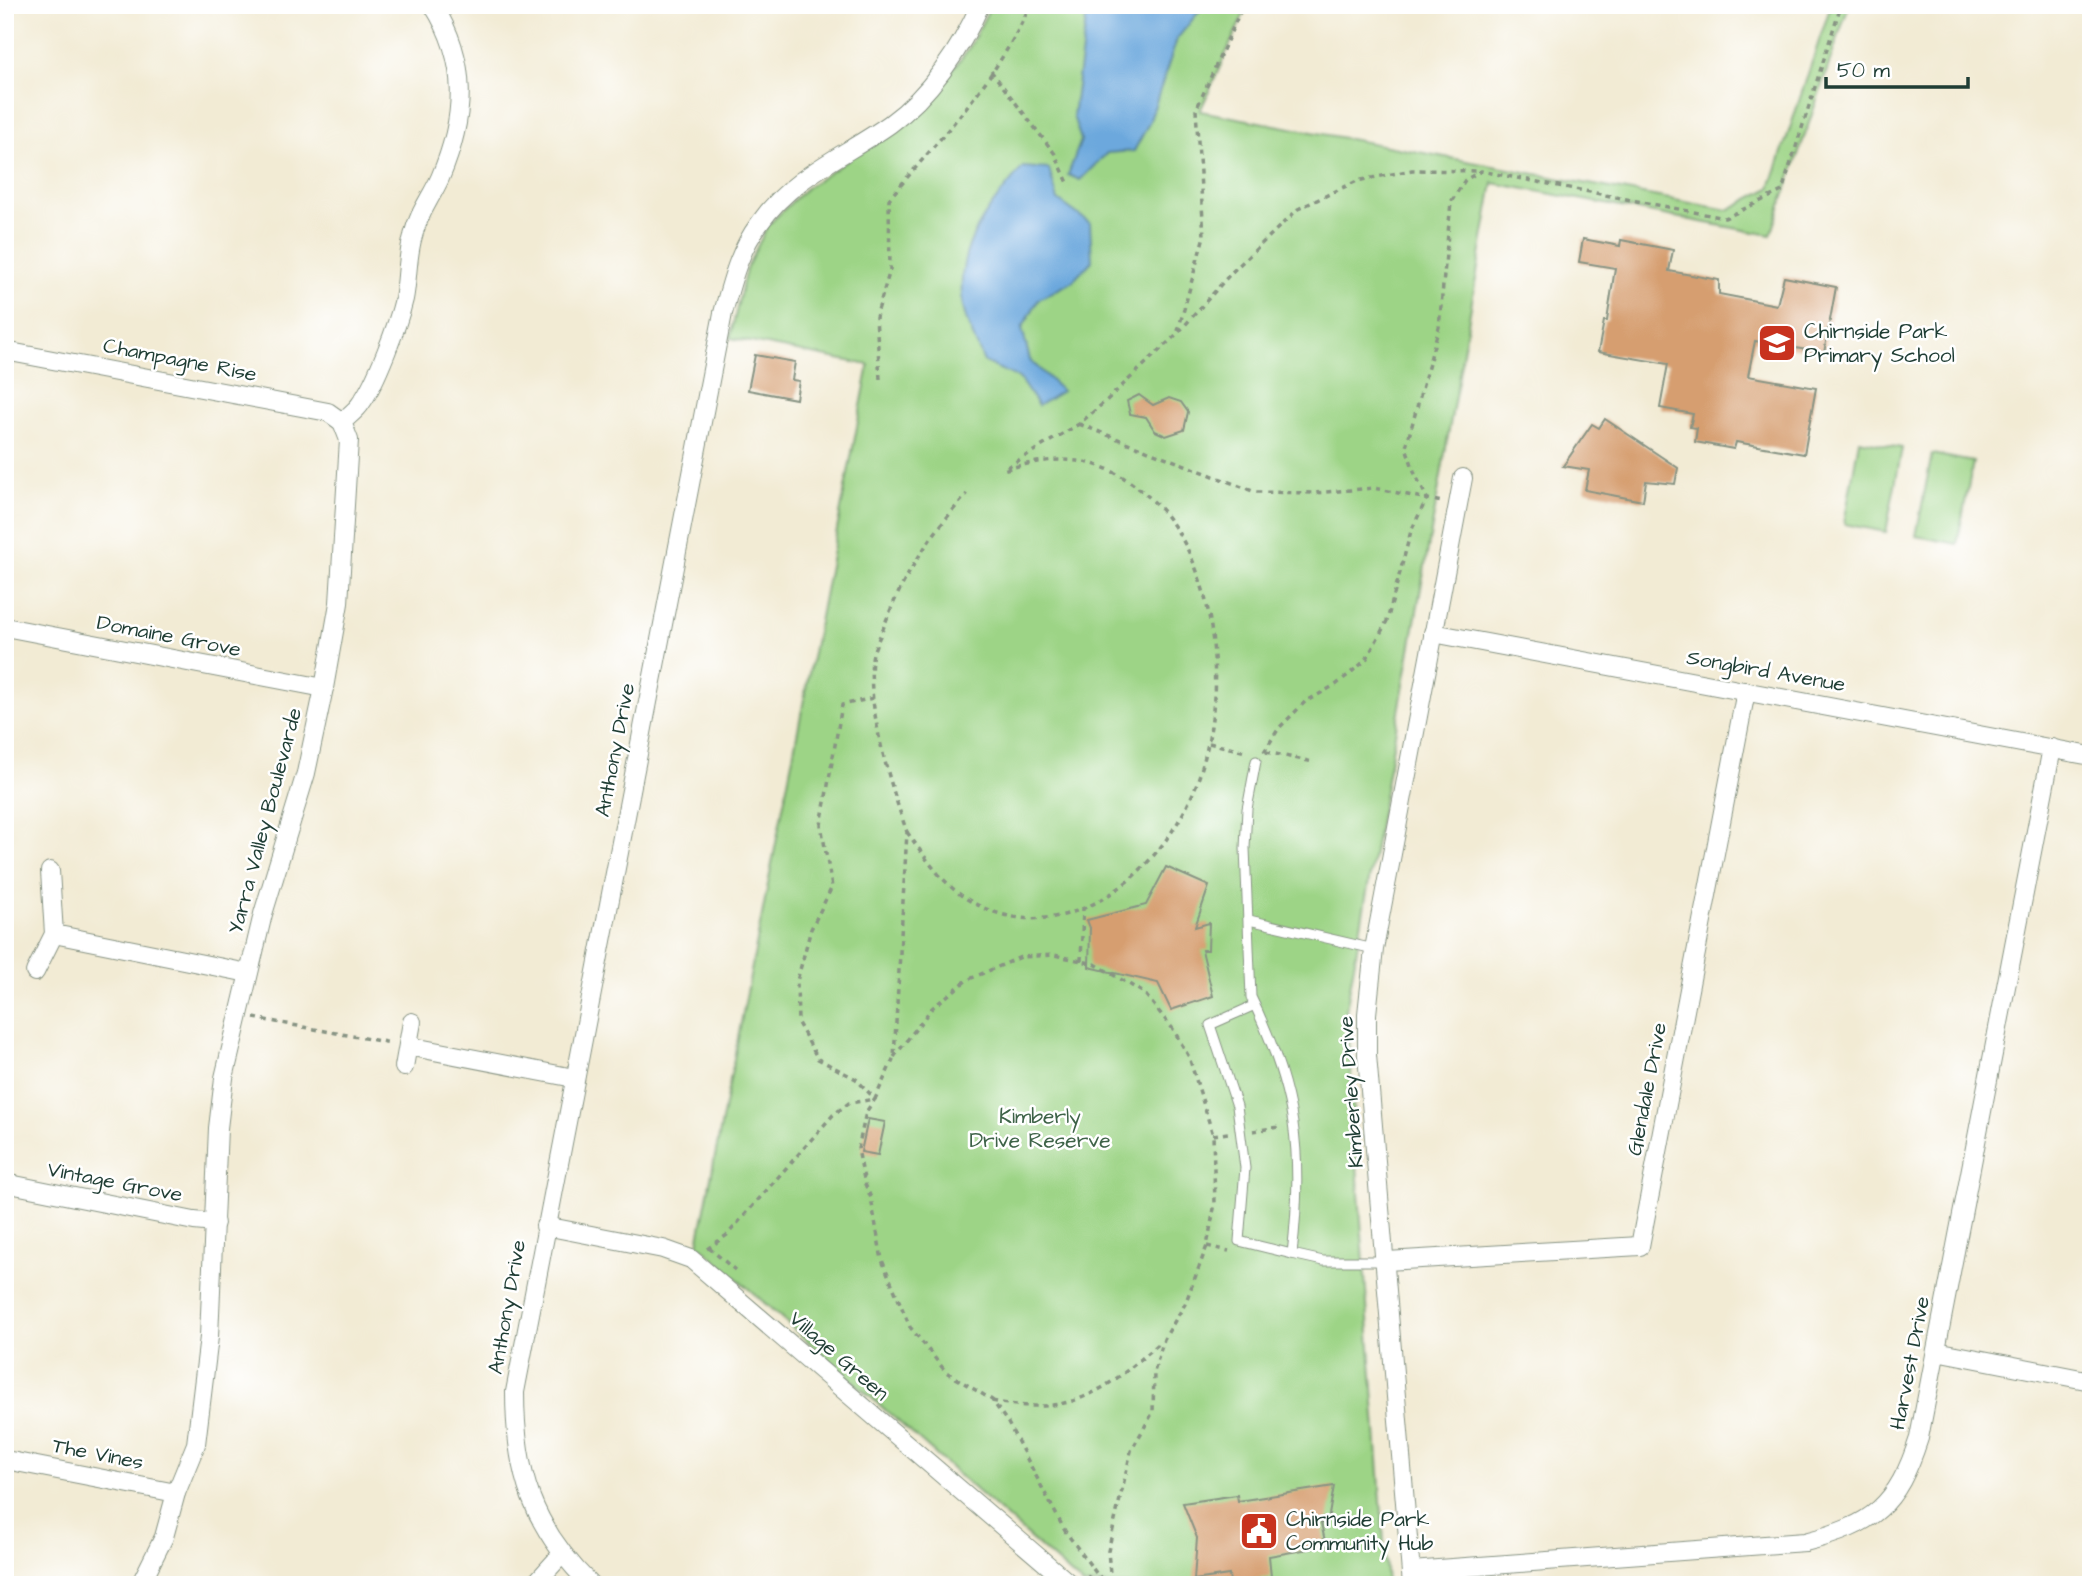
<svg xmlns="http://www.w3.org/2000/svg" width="2096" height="1590" font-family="'Architects Daughter',sans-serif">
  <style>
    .green { fill: #9dd486; stroke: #5e885d; stroke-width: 2 }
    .water { fill: #6ca8dd; stroke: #467288; stroke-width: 2 }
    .building { fill: #d69e6f }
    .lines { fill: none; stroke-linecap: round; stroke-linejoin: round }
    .lane-casing { stroke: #889484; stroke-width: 11 }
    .street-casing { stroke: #889484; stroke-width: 20 }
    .path { stroke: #889484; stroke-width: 3.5; stroke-dasharray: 5 5; stroke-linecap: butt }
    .lane { stroke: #fff; stroke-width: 9 }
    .street { stroke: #fff; stroke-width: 18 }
    .labels { text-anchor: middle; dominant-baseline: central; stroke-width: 5; stroke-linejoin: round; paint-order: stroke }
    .poi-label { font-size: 21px; fill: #1f3d34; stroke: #fff; text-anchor: start }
    .street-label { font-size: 21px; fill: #1f3d34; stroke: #fff }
    .park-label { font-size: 21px; fill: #3e6348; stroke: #fff }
  </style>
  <rect width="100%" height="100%" fill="#fff"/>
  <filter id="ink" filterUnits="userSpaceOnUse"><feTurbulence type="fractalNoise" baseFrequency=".0143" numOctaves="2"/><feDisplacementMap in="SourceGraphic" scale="14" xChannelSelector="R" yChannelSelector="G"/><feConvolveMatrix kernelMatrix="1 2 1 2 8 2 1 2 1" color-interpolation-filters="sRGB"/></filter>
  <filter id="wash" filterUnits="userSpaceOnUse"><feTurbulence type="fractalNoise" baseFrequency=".00686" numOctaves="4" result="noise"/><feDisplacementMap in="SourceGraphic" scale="28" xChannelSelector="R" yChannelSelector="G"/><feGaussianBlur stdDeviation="1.57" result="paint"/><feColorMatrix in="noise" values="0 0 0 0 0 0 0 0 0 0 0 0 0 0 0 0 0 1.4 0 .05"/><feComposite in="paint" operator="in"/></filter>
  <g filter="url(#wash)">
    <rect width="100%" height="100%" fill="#f2ebd4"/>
    <g class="green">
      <polygon points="991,5 1248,5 1200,111 1728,210 1770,188 1831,5 1849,5 1771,235 1493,183 1346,1010 1387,1585 1083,1585 698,1244 869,365 730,338 746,269 768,225 806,188 845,162 941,85 969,48"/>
      <polygon points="1859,440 1902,448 1886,532 1844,524"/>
      <polygon points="1932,454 1973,462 1957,544 1916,536"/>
    </g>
    <g class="water">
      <polygon points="1088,5 1204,5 1177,39 1149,123 1134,151 1107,153 1080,180 1068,175 1081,140 1073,116"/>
      <path d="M1023,167L1049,169L1058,200L1090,223L1092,261L1072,282L1039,299L1022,328L1030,360L1062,391L1038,406L1019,378L984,362C977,344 966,324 963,306C954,246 987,210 1023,167Z"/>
    </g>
    <g id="blocks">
      <g class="building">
        <polygon points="1583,239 1620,246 1621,240 1673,250 1669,271 1719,280 1719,294 1777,305 1784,277 1836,287 1824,353 1755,341 1748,376 1816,388 1804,454 1736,442 1734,449 1695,442 1697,428 1690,427 1693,414 1660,408 1668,364 1598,352 1604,321 1607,321 1615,268 1579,262"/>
        <polygon points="755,355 795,362 792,380 799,381 796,399 748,390"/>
        <polygon points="1139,395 1153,405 1169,398 1181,402 1188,412 1184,430 1166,436 1155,431 1146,417 1130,414 1127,401"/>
        <polygon points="1605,419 1678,468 1675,484 1646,481 1643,501 1585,490 1589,470 1563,466 1592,424 1599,428"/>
        <polygon points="1166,867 1209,886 1195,927 1209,923 1208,950 1202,950 1213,996 1171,1010 1158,983 1089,967 1090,928 1087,920 1146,905"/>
        <polygon points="868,1119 885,1122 878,1155 861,1152"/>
        <polygon points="1334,1486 1328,1521 1321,1523 1326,1546 1269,1556 1271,1577 1230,1583 1229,1575 1194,1580 1197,1538 1183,1503 1237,1495 1238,1501"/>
      </g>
    </g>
  </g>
  <g filter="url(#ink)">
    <use href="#blocks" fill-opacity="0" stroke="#889484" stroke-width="2"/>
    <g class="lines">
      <g class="lane-casing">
        <g id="lane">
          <polyline points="1249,920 1374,949"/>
          <path d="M1255,1005L1210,1025L1237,1106L1245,1168L1239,1241L1292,1254C1304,1153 1296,1090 1251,997L1245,848L1247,809L1256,761"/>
          <polyline points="1292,1254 1323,1261 1385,1261"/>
        </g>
      </g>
      <g class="street-casing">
        <g id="street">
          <polyline points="5,351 328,412 342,422"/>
          <polyline points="5,627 324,688"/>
          <polyline points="1433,633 2091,756"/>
          <polyline points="54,934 248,973"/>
          <polyline points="35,972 54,934 50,871"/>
          <polyline points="408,1046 574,1078"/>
          <polyline points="404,1067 412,1022"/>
          <polyline points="5,1183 194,1221 215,1223"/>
          <polyline points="545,1226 663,1249 691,1259 1071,1585"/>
          <polyline points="1387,1261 1640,1246 1746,691"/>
          <polyline points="1936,1351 2091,1381"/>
          <polyline points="11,1461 176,1493"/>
          <path d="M1411,1571L1805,1542C1873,1525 1897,1506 1919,1438L2052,748"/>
          <path d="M140,1585L164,1537L176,1493L196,1444L209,1337L218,1128L224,1078L263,914L306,773L324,688L339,603L349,440L342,422C348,416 357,410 361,403C376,383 398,324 404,299C408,279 407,256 413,236C418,214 431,198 440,178C466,117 469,62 433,5"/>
          <polyline points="534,1585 561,1555"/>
          <path d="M591,1585C532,1527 515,1473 515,1392L723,313C732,280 739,251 759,224C792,176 845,156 890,124C929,96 961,49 980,5"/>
          <polyline points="1412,1585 1367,1055 1367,1014 1374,949 1463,478"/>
        </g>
      </g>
      <g class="path">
        <polyline points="991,71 1055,154 1069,185"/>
        <polyline points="1178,331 1204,236 1196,110 1243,5"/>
        <path d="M880,379L876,317L890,270L889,199C939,139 999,78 1030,5"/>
        <polyline points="1079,424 1255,492 1314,493 1374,488 1442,502"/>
        <polyline points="1007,467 1079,424 1107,400 1178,333 1232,272 1298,209 1357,181 1412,170 1479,171"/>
        <polyline points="873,698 842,705 821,825 832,887 811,929 797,981 798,1023 818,1059 856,1079 875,1099 866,1112 858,1149 865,1184 871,1198 882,1260 910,1327 946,1372 992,1400 1008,1423 1065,1531 1105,1585"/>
        <polyline points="1209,743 1246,752"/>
        <polyline points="1264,752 1279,728 1305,702 1337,684 1366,660 1387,621 1411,531 1427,498 1415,474 1406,447 1439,327 1451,202 1465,180 1481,171 1725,218 1782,191 1841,5"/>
        <polyline points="1266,752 1313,762"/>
        <path d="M907,832C925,857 944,887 972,902C1060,951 1147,884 1187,806C1231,718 1225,567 1150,498C1103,455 1062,453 1003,470"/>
        <polyline points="1081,961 1083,909"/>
        <polyline points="254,1018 391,1043"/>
        <polyline points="894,1057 932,1008 967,980 1021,957 1054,955 1095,964 1144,993 1173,1029 1189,1057 1213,1135 1215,1203 1207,1246 1185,1304 1164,1339 1154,1372 1153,1412 1131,1451 1108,1551 1111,1585"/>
        <polyline points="1253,1131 1280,1127"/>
        <polyline points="1213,1135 1228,1133"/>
        <polyline points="1207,1246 1229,1251"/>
        <polyline points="709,1248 735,1270"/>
        <path d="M707,1249L727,1235L833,1115L849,1103L875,1099L894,1057L907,832C890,785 867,708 872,659C873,649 879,639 883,629C902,577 930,535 967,494"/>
        <path d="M992,1401C1072,1418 1105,1391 1162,1341"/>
        <polyline points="1087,1576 1100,1585"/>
      </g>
      <use href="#lane" class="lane"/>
      <use href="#street" class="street"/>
    </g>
  </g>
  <defs>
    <g id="school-square" transform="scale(2.0125)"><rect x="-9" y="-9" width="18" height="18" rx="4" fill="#c8321e" stroke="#fff"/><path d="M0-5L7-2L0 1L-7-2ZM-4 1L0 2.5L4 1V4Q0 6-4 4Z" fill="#fff"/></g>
    <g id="civic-square" transform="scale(2.0125)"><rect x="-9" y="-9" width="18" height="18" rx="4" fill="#c8321e" stroke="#fff"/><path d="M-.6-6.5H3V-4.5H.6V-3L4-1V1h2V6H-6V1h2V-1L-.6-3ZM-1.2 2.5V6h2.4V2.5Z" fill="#fff"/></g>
  </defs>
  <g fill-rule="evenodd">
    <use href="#school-square" x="1777" y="343"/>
    <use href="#civic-square" x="1259" y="1531"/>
  </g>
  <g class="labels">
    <g class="poi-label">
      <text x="1804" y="331">Chirnside Park<tspan x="1804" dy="24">Primary School</tspan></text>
      <text x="1286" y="1519">Chirnside Park<tspan x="1286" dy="24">Community Hub</tspan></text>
    </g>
    <g class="street-label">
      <text transform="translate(180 360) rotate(11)">Champagne Rise</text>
      <text transform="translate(169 636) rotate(11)">Domaine Grove</text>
      <text transform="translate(1766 671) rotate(10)">Songbird Avenue</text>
      <text transform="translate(615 750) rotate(-79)">Anthony Drive</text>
      <text transform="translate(265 821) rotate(-75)">Yarra Valley Boulevarde</text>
      <text transform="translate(1647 1089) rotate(-79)">Glendale Drive</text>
      <text transform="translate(1351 1092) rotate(-94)">Kimberley Drive</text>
      <text transform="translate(115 1182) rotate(11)">Vintage Grove</text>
      <text transform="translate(507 1307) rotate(-80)">Anthony Drive</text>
      <text transform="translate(839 1356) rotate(41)">Village Green</text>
      <text transform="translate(1910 1363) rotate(-79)">Harvest Drive</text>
      <text transform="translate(98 1454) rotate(11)">The Vines</text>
    </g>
    <g class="park-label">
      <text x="1040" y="1116">Kimberly<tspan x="1040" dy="24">Drive Reserve</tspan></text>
    </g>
  </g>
  <rect width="2096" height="1590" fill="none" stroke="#fff" stroke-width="28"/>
  <path d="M1826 77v10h142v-10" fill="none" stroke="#1f3d34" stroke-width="3.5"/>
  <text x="1837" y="77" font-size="21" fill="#1f3d34" stroke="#ffffff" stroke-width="5" paint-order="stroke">50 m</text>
</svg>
